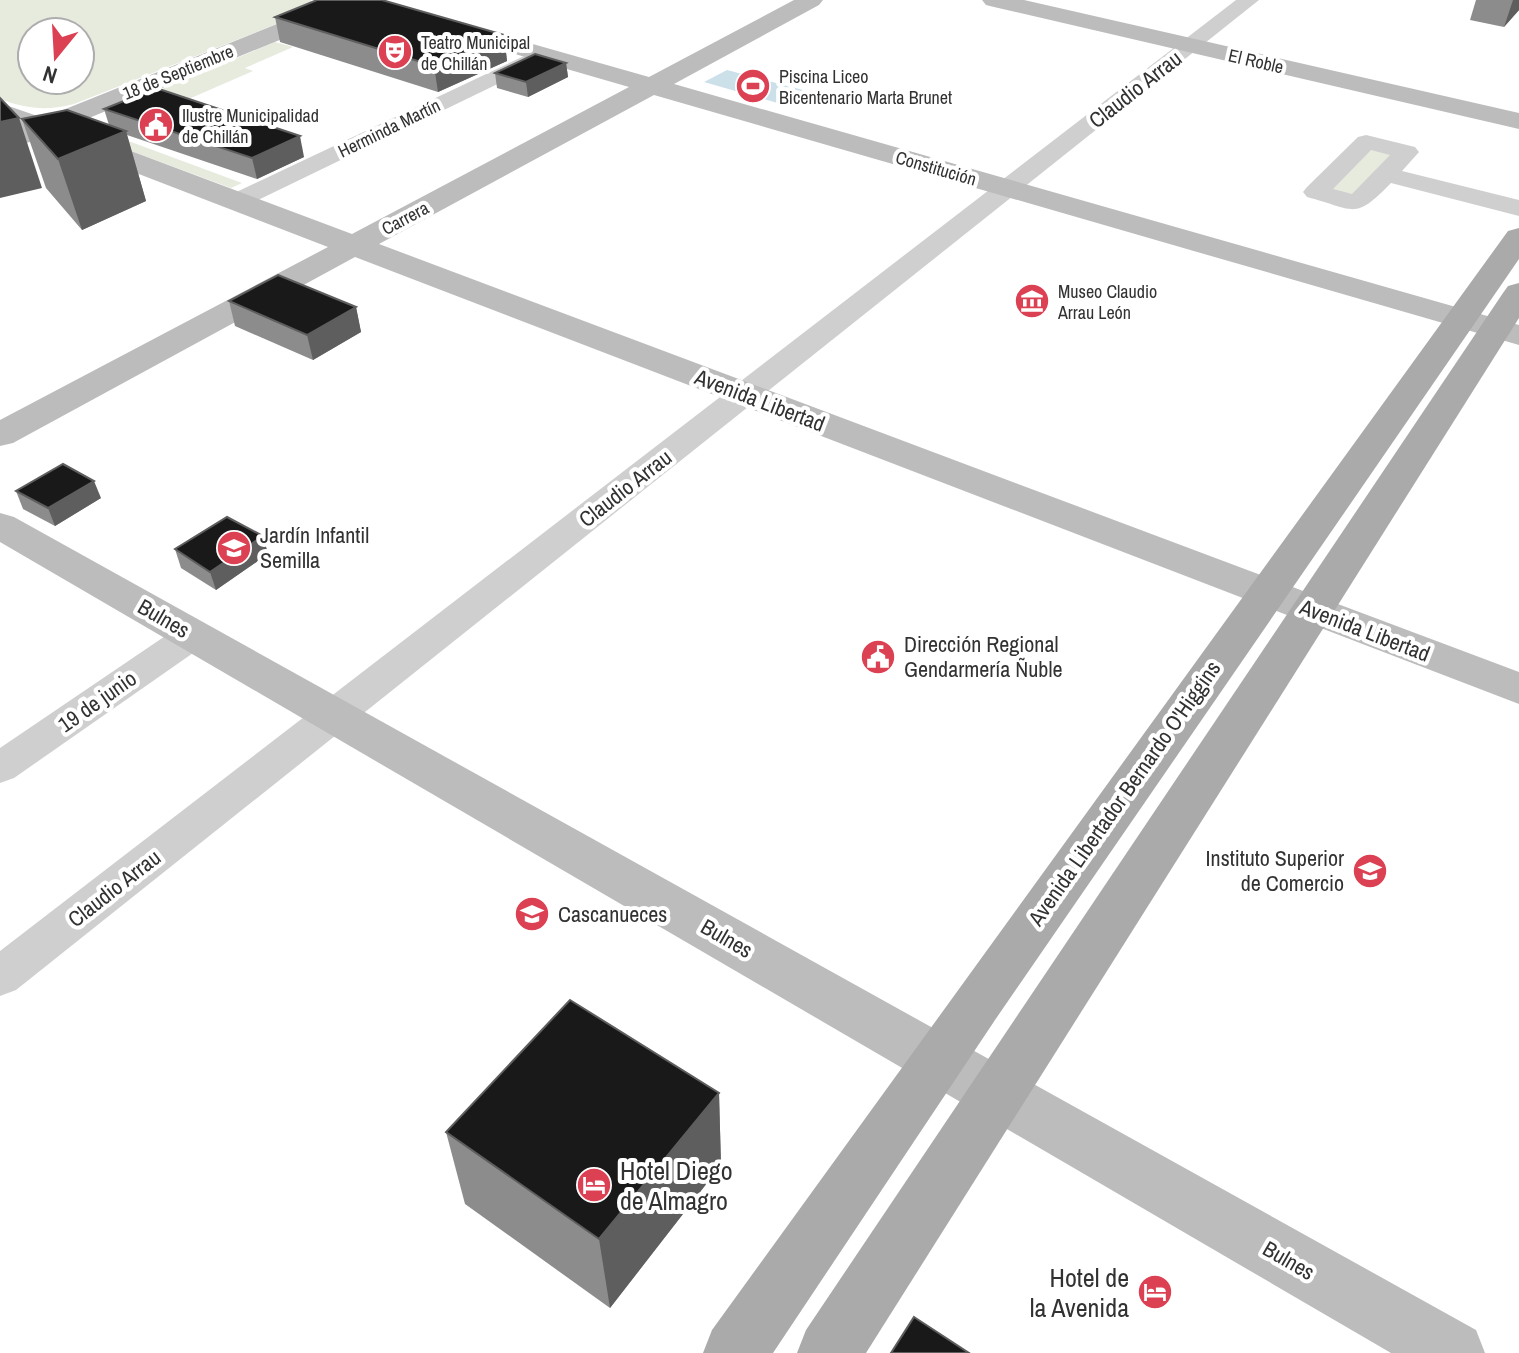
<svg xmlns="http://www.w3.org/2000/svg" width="1519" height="1353" font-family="'Archivo Narrow',sans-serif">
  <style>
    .green { fill: #e6ebde; fill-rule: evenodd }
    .water { fill: #cce0ea }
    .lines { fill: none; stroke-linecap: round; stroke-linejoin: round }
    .street { fill: #cfcfcf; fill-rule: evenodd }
    .secondary { fill: #bcbcbc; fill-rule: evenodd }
    .primary { fill: #aaa; fill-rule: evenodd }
    .wall { fill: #8c8c8c }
    .shaded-wall { fill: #5e5e5e }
    .building { fill: #191919; stroke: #5e5e5e; stroke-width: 2 }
    .labels { text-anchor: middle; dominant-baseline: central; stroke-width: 8; stroke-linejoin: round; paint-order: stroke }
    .far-poi-label { font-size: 18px; fill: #323232; stroke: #fff; text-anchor: start }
    .far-street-label { font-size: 18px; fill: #323232; stroke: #fff }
    .street-label { font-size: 22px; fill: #323232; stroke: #fff }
    .poi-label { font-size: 22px; fill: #323232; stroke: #fff; text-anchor: start }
    .near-poi-label { font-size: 26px; fill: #323232; stroke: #fff; text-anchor: start }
  </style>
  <rect width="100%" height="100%" fill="#fff"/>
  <g class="green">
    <path d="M0,0H311V7L302,14L74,104C48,111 26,109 0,99ZM32,32H80V80H32Z"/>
    <polygon points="275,42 293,47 245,68 253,71 168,108 140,98"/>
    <polygon points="96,129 242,183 231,188 85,134"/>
    <polygon points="1369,145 1401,153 1355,201 1321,192"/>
  </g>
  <polygon class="water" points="727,70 803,90 781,104 704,82"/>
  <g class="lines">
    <g class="street">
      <polygon points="1236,0 1259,0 16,990 0,996 0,951"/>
      <polygon points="541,48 552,54 549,59 246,206 228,206 224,201 228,196"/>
      <path d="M1366,135L1415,147L1419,152L1402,171L1519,200V216L1391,183C1354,221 1356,210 1307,197L1303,192L1307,187L1358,137ZM1371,150L1390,155L1352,194L1333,189Z"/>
      <polygon points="193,623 206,626 211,635 206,644 14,778 0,783 0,748 180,626"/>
    </g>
    <g class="secondary">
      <polygon points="341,0 378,0 649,77 794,0 823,0 819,5 674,84 1519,325 1519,345 654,95 379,244 1519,672 1519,704 355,257 13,443 0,446 0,420 328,247 43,137 0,153 0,135 19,128 0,120 0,103 43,118 327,4 343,4 347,9 343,14 67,127 352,234 629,87 345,5"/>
      <polygon points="982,0 1024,0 1519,113 1519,129 994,7 986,5"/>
      <polygon points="0,513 14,517 1476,1330 1485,1353 1391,1353 0,542"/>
    </g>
    <g class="primary">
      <polygon points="1519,228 1519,259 995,1020 773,1353 703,1353 712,1330 1508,231"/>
      <polygon points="1519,283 1519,318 866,1353 797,1353 806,1330 1503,293 1508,286"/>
    </g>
  </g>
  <g class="wall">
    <polygon points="1476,0 1519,0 1519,10 1504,27 1470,20"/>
    <polygon points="275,17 504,35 507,61 438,92 280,42"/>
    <polygon points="566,63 568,77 528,97 497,88 495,73"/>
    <polygon points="104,109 304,157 257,179 127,135 146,201 82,230 46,188 22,119 109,125"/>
    <polygon points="229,301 356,307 361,332 313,360 235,326"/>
    <polygon points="16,491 101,498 55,526 23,509"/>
    <polygon points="263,536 268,554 216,590 181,568 175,549"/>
    <polygon points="719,1093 721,1165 610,1308 465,1204 446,1132"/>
  </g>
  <g class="shaded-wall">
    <polygon points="1513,0 1519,0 1519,10 1504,27"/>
    <polygon points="504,35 507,61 438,92 434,66"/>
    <polygon points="566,63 568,77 528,97 526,82"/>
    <polygon points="19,118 42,188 0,198 0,122"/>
    <polygon points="126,131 146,201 82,230 58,159"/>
    <polygon points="300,136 304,157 257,179 252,158"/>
    <polygon points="356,307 361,332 313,360 307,335"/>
    <polygon points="94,481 101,498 55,526 48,508"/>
    <polygon points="263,536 268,554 216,590 210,572"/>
    <polygon points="719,1093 721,1165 610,1308 599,1239"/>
  </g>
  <g class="building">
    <polygon points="317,0 382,0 504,35 434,66 275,17"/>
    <polygon points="535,54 566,63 526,82 495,73"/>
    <polygon points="156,88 300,136 252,158 104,109"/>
    <polygon points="0,98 19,118 0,122"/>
    <polygon points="67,110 126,131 58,159 22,119"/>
    <polygon points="278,275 356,307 307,335 229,301"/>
    <polygon points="63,464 94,481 48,508 16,491"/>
    <polygon points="227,517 263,536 210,572 175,549"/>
    <polygon points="570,1000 719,1093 599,1239 446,1132"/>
    <polygon points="914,1317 969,1353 891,1353"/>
  </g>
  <defs>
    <g id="theatre-disc" transform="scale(1.8)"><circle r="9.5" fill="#dc4053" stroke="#fff"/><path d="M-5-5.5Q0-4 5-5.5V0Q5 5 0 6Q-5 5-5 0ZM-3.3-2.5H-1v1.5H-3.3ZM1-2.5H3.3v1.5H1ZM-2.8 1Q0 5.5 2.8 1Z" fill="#fff"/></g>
    <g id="stadium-disc" transform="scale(1.8)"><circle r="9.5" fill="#dc4053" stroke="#fff"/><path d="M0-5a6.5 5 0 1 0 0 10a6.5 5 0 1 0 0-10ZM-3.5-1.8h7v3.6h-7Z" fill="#fff"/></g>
    <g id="civic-disc" transform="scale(1.8)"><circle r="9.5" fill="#dc4053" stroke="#fff"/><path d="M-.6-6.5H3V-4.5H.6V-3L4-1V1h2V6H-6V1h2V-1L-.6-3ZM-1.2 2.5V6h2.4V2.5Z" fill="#fff"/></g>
    <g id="museum-disc" transform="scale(1.8)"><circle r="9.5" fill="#dc4053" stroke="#fff"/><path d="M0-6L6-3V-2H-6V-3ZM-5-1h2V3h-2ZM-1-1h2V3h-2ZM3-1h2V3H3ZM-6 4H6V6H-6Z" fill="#fff"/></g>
    <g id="school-disc" transform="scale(1.8)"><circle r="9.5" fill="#dc4053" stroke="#fff"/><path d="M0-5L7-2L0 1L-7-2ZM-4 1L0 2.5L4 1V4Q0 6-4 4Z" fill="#fff"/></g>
    <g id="university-disc" transform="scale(1.8)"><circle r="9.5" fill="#dc4053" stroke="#fff"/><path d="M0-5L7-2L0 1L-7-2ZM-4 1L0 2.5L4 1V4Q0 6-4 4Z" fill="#fff"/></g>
    <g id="hotel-disc" transform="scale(1.8)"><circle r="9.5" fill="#dc4053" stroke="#fff"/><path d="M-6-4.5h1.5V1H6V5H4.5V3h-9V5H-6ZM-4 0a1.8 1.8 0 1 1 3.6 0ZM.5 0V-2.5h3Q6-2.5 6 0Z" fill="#fff"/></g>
  </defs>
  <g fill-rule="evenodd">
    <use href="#theatre-disc" x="395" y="52"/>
    <use href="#stadium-disc" x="753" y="86"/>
    <use href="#civic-disc" x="156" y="125"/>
    <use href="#museum-disc" x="1032" y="301"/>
    <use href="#school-disc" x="234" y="548"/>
    <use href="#civic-disc" x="878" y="657"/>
    <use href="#university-disc" x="1370" y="871"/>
    <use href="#school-disc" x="532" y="914"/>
    <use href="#hotel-disc" x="594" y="1185"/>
    <use href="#hotel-disc" x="1155" y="1292"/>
  </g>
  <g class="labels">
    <g class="far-poi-label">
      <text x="421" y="42">Teatro Municipal<tspan x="421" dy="21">de Chillán</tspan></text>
      <text x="779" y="76">Piscina Liceo<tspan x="779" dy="21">Bicentenario Marta Brunet</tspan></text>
      <text x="182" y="115">Ilustre Municipalidad<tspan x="182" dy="21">de Chillán</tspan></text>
      <text x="1058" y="291">Museo Claudio<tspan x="1058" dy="21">Arrau León</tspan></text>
    </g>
    <g class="far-street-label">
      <text transform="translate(1256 61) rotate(13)">El Roble</text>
      <text transform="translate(178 72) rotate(-22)">18 de Septiembre</text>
      <text transform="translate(389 128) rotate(-26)">Herminda Martín</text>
      <text transform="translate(936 168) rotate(16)">Constitución</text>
      <text transform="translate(405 218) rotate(-28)">Carrera</text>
    </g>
    <g class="street-label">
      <text transform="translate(1135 89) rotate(-38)">Claudio Arrau</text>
      <text transform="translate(760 400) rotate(21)">Avenida Libertad</text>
      <text transform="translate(625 488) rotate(-38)">Claudio Arrau</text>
      <text transform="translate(164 618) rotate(30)">Bulnes</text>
      <text transform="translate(1365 630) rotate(21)">Avenida Libertad</text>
      <text transform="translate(97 701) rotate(-35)">19 de junio</text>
      <text transform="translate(1124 793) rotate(-55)">Avenida Libertador Bernardo O'Higgins</text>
      <text transform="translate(114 888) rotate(-38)">Claudio Arrau</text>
      <text transform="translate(727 938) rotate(30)">Bulnes</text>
      <text transform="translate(1289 1260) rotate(30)">Bulnes</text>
    </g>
    <g class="poi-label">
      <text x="260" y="535">Jardín Infantil<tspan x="260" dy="25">Semilla</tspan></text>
      <text x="904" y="644">Dirección Regional<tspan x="904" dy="25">Gendarmería Ñuble</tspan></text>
      <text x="1344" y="858" text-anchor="end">Instituto Superior<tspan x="1344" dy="25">de Comercio</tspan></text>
      <text x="558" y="914">Cascanueces</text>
    </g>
    <g class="near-poi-label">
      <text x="620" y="1170">Hotel Diego<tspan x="620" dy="30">de Almagro</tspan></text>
      <text x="1129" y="1277" text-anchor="end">Hotel de<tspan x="1129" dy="30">la Avenida</tspan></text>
    </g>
  </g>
  <g transform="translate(56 56) rotate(198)"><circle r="38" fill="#ffffff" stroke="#adadad" stroke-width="2"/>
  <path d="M0-6L14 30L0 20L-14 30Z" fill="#dc4053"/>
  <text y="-12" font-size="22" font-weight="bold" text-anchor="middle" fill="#323232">N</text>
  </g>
</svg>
